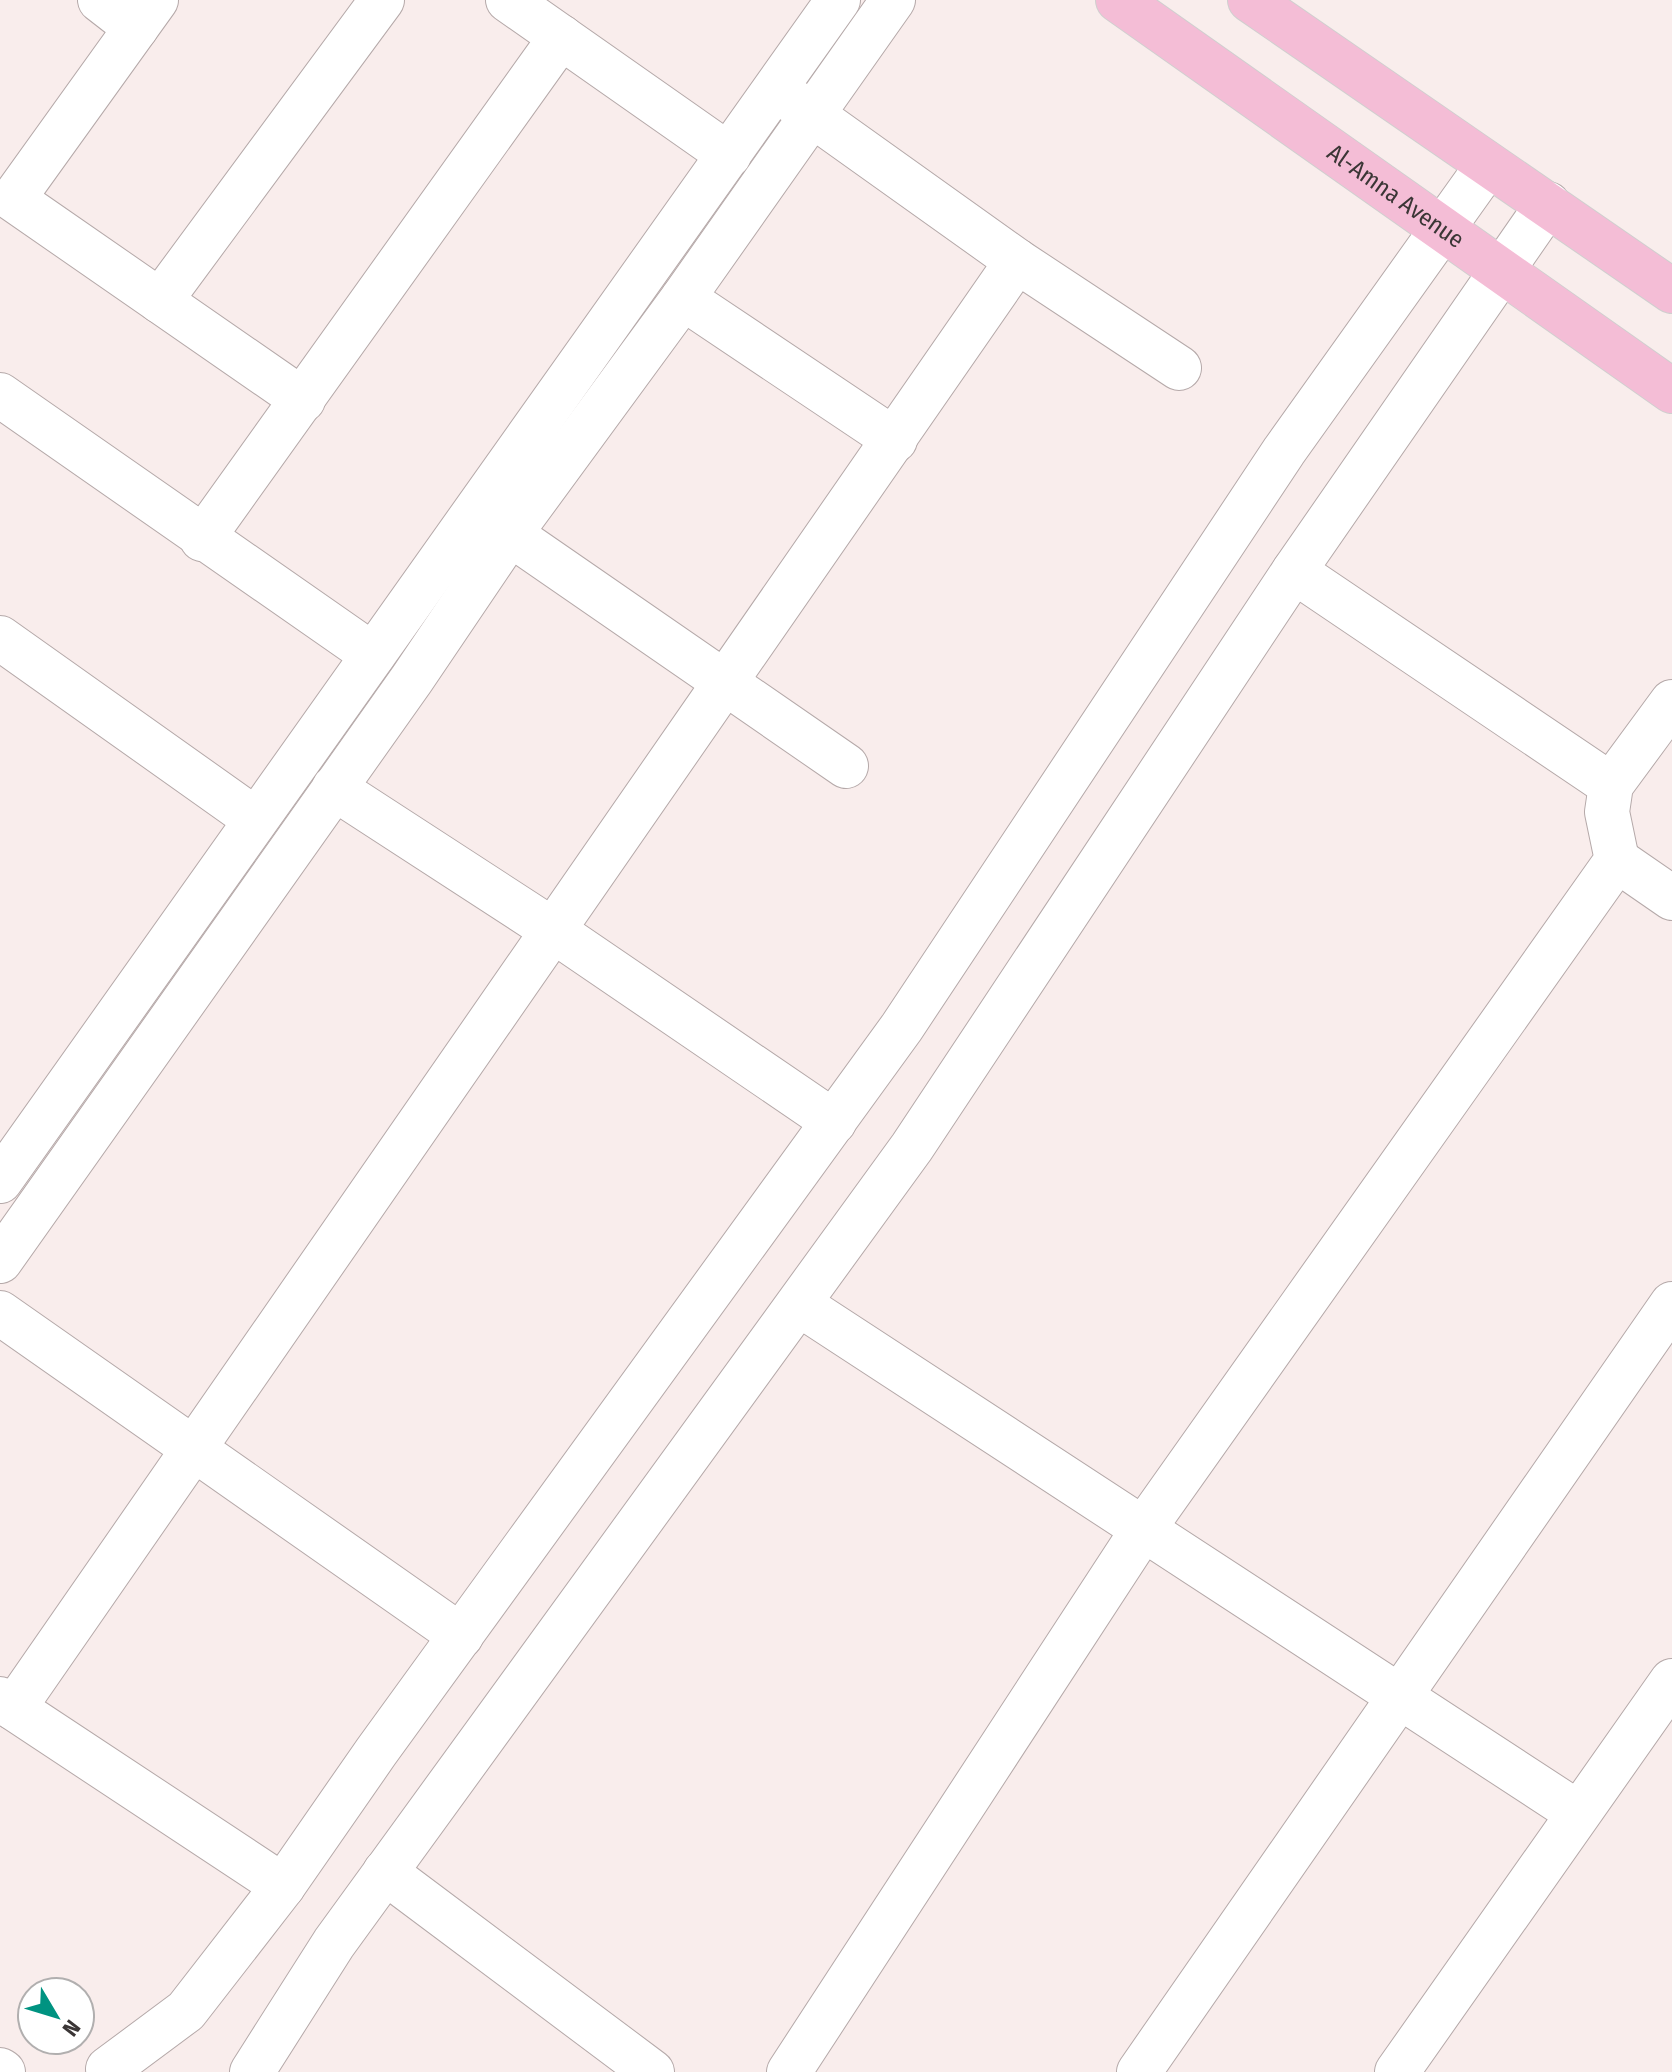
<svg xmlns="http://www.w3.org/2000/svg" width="1672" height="2072" font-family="'Fira Sans Condensed',sans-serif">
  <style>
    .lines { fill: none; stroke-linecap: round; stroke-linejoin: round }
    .minor-casing { stroke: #b5a9a9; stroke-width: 46 }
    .major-casing { stroke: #d0cfcf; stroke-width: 46 }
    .minor { stroke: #fff; stroke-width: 44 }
    .major { stroke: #f4bdd6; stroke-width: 44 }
    .labels { text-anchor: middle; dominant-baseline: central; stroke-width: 8; stroke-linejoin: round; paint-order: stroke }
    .street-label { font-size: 24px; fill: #3b3636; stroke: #fff }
  </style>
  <rect width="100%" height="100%" fill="#f9edec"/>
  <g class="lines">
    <g class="minor-casing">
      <g id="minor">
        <polyline points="100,0 136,28"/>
        <polyline points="156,0 13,199 303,400"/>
        <polyline points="508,0 729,155"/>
        <polyline points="790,99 1017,261 1179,368"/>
        <polyline points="683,298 895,440"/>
        <polyline points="160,301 382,0"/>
        <polyline points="0,395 373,655"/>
        <polyline points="510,534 846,766"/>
        <polyline points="202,539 561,37"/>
        <polyline points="1294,571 1611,785"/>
        <polyline points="0,638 255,819"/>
        <polyline points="334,788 551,929 834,1122"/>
        <polyline points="1617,860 1672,898"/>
        <path d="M0,1181C278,786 557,392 838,0"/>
        <polyline points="0,1261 412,679 510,534 683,298 893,0"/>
        <polyline points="799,1304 1578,1813"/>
        <polyline points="0,1313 461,1636"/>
        <polyline points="0,1699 283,1886"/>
        <polyline points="14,1708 1017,261"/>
        <polyline points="385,1872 652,2072"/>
        <polyline points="108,2069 186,2011 283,1886 376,1752 902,1027 1284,451 1488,165"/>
        <polyline points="0,2070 3,2072"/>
        <polyline points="252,2072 334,1943 912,1147 1294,571 1548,204"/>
        <polyline points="789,2072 1142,1531 1617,860 1607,812 1611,785 1672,702"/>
        <polyline points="1139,2072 1672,1304"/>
        <polyline points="1397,2072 1672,1681"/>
      </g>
    </g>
    <g class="major-casing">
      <g id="major">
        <path id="s1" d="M1118,0L1672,391"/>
        <polyline points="1250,0 1672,291"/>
      </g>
    </g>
    <use href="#minor" class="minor"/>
    <use href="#major" class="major"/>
  </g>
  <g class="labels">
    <g class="street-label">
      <text stroke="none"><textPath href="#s1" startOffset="340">Al-Amna Avenue</textPath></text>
    </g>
  </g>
  <g transform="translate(56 2016) rotate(128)"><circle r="38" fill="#ffffff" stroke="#b1afaf" stroke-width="2"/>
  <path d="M0-6L14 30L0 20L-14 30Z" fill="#009381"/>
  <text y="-12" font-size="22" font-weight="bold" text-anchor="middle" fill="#3b3636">N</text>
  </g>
</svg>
